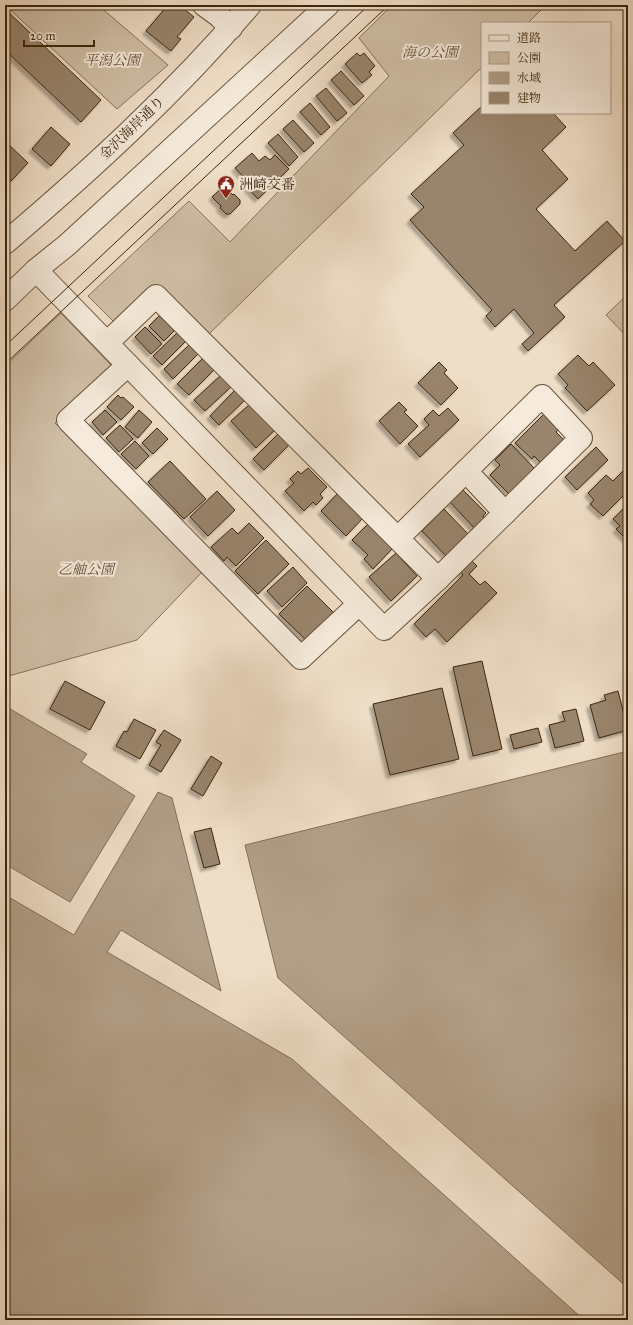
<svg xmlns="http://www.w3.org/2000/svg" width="633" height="1325" font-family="'IM FELL Great Primer','Noto Serif JP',serif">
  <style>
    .green { fill: #d0bfa7; stroke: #86725a }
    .water { fill: #b29f87; stroke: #826e56 }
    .building { fill: #99856d; stroke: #3b250c; filter: url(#shadow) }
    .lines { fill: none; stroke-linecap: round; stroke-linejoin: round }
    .minor-casing { stroke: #68533b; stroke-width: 24 }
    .tertiary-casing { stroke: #68533b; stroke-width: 24 }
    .minor { stroke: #f5eadb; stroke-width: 22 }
    .tertiary { stroke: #f5eadb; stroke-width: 22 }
    .tram { stroke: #3b250c; stroke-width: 1 }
    .labels { text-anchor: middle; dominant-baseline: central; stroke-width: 4; stroke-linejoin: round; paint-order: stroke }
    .park-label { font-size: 14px; font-style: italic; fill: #604c33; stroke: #f5eadb }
    .street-label { font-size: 14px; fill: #3b250c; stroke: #f5eadb }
    .poi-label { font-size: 14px; fill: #3b250c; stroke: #f5eadb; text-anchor: start }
  </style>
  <defs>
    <filter id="shadow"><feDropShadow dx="-3.5" dy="3.5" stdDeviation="1" flood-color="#0004"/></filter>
  </defs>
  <rect width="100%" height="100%" fill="#efdec7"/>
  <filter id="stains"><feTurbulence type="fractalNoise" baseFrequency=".005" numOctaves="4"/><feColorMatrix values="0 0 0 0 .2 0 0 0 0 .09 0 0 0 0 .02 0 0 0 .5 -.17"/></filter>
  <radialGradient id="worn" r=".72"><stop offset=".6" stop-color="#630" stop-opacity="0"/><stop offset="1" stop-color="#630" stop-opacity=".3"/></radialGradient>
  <g class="green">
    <polygon points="5,5 98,5 168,65 117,109"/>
    <polygon points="392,5 546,5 528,23 482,23 482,67 205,338 156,289 117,325 88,296 189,201 230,242 389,76 359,38"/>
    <polygon points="628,294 628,338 606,315"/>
    <polygon points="61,313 111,365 55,423 203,571 137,640 5,677 5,366"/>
  </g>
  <g class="water">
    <polygon points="5,706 87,754 81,762 135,796 70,902 5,864"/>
    <polygon points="628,751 628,1288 278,978 245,845"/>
    <polygon points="158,792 172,798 221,991 121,930 107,952 292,1059 584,1320 5,1320 5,895 74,935"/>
  </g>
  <g class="building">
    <polygon points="168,5 179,5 194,17 177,37 181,39 171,51 146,31"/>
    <polygon points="5,9 101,100 81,122 5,50"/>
    <polygon points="357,53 360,56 364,53 375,66 369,72 372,75 362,83 345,64"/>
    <polygon points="341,71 364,96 354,105 331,80"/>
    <polygon points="326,88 347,113 337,121 316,96"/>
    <polygon points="310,103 330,127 321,135 300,112"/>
    <polygon points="482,106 482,113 553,113 566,127 542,150 568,179 536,209 575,251 607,221 625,241 554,305 565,317 528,351 522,344 534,333 514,309 495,327 486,316 492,310 410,220 424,207 411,194 464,145 453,133"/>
    <polygon points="293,120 314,143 304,152 283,129"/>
    <polygon points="51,127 70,144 51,166 32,149"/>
    <polygon points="278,134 298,157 289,166 268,143"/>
    <polygon points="5,141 28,163 11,181 5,176"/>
    <polygon points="252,153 259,161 265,156 270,160 275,155 289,169 258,199 244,184 247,181 235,168"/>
    <polygon points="224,186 233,195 234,194 240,200 240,204 230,214 226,214 220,208 221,206 212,197"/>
    <polygon points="161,314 176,329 164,341 149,326"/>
    <polygon points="145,327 162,344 151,354 135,337"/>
    <polygon points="180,330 188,339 162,365 153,356"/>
    <polygon points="190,344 199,353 173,379 164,369"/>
    <polygon points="578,355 589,366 593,362 615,385 587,411 565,388 568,385 558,374"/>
    <polygon points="204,357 215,369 189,395 177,384"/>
    <polygon points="439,362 447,370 444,373 458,388 441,405 418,383"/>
    <polygon points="221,375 231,387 205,411 194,400"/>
    <polygon points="235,390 245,400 219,425 210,416"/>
    <polygon points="118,395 121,398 123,397 134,407 121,420 107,407"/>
    <polygon points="399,402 407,410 404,412 418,426 400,444 379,421"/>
    <polygon points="250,404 277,428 256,448 231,421"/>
    <polygon points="448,408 459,420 420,457 408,444 429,425 424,419 433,410 439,416"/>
    <polygon points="105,410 117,422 103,435 92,422"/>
    <polygon points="139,410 152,422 138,438 125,427"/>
    <polygon points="544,414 559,429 556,432 565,441 542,464 534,456 532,459 515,443"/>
    <polygon points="120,425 133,439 119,452 106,438"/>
    <polygon points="157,428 168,439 153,454 142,443"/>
    <polygon points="280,432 291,443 264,470 253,459"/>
    <polygon points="135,441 149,456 136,469 121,454"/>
    <polygon points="511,444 536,470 510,495 490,475 500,465 495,460"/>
    <polygon points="596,447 608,460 577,490 565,477"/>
    <polygon points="170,461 206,499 184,519 148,482"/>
    <polygon points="627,467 628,491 603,516 590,504 594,500 588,493 606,475 613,481"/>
    <polygon points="308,468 327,487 320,494 323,498 316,505 313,502 304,511 285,491 294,483 290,479 298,471 301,474"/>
    <polygon points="463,490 486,513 483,516 486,520 476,530 450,502"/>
    <polygon points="217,491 235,510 208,536 190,517"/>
    <polygon points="338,493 363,518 346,536 321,511"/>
    <polygon points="628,504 628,541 616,529 620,526 613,519"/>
    <polygon points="444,509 468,534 446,556 422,531"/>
    <polygon points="249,523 264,538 236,566 227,557 224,561 211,547 232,528 238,534"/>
    <polygon points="369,523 394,547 373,569 364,559 368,555 352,540"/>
    <polygon points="266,540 289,564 258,594 235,571"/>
    <polygon points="396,553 417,576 391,601 369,577"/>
    <polygon points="471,560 477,566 469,574 480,585 485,581 497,593 447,642 435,629 426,637 414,624 463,575 460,572"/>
    <polygon points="293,567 307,583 282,607 267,591"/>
    <polygon points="307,586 334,613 307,641 279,614"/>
    <polygon points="482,661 502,749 473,756 453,667"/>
    <polygon points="65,681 105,702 90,730 50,709"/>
    <polygon points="442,688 459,759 390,775 373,704"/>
    <polygon points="618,691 628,730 599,738 590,705 606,700 604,695"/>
    <polygon points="576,709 584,741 555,748 549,725 565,721 562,712"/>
    <polygon points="134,719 156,730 140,759 116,746 124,731 127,732"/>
    <polygon points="538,728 542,742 514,749 510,735"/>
    <polygon points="164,730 181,740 161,772 149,765 161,745 156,742"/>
    <polygon points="211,756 222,763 203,796 191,789"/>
    <polygon points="211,828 220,864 204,868 194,832"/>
  </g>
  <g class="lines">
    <g class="minor-casing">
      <g id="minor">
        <polyline points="204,5 219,16 231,28"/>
        <polyline points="36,270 384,629 438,579 581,438 542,396 398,538"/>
        <polyline points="107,343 156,296 438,579"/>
        <polyline points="128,365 68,420 301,658 359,604"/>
        <polyline points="466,471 505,513"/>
      </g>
    </g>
    <g class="tertiary-casing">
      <g id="tertiary">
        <path d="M5,243C92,169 176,92 250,5"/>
        <polyline points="5,300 36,270 67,245 328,5"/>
      </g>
    </g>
    <use href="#minor" class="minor"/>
    <use href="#tertiary" class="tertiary"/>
    <g class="tram">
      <polyline points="5,346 369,5"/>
      <polyline points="5,364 389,5"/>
    </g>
  </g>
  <defs>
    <g id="civic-pin" transform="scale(0.9)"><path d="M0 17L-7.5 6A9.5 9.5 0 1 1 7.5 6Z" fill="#8f2418" stroke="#f5eadb"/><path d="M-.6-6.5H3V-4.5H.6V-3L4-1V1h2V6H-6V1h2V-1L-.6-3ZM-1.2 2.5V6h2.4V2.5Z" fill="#fff"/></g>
  </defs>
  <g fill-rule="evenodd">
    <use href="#civic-pin" x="226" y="184"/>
  </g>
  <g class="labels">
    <g class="park-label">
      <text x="430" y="52">海の公園</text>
      <text x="112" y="60">平潟公園</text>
      <text x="86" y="569">乙舳公園</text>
    </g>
    <g class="street-label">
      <text transform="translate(132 128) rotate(-44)">金沢海岸通り</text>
    </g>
    <g class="poi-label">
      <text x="239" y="184">洲崎交番</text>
    </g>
  </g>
  <rect width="633" height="1325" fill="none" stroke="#efdec7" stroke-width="20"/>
  <rect x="6" y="6" width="621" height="1313" fill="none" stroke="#3b250c" stroke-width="2"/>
  <rect x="10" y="10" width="613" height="1305" fill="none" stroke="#3b250c"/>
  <rect x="481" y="22" width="130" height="92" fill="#f5eadb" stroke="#ab9b88"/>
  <rect x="489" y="35" width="20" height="6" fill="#f5eadb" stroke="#ab9b88"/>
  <text x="517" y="42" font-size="12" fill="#3b250c">道路</text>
  <rect x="489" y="52" width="20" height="12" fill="#d0bfa7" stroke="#ab9b88"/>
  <text x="517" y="62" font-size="12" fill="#3b250c">公園</text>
  <rect x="489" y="72" width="20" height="12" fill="#b29f87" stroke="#ab9b88"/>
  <text x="517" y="82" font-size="12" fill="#3b250c">水域</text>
  <rect x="489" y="92" width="20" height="12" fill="#99856d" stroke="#ab9b88"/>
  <text x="517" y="102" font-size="12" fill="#3b250c">建物</text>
  <path d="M24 40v6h70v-6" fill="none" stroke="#3b250c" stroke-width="2"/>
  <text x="30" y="40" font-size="12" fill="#3b250c" stroke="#f5eadb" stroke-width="3" paint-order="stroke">20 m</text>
  <rect width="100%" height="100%" filter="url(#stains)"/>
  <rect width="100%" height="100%" fill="url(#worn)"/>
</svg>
